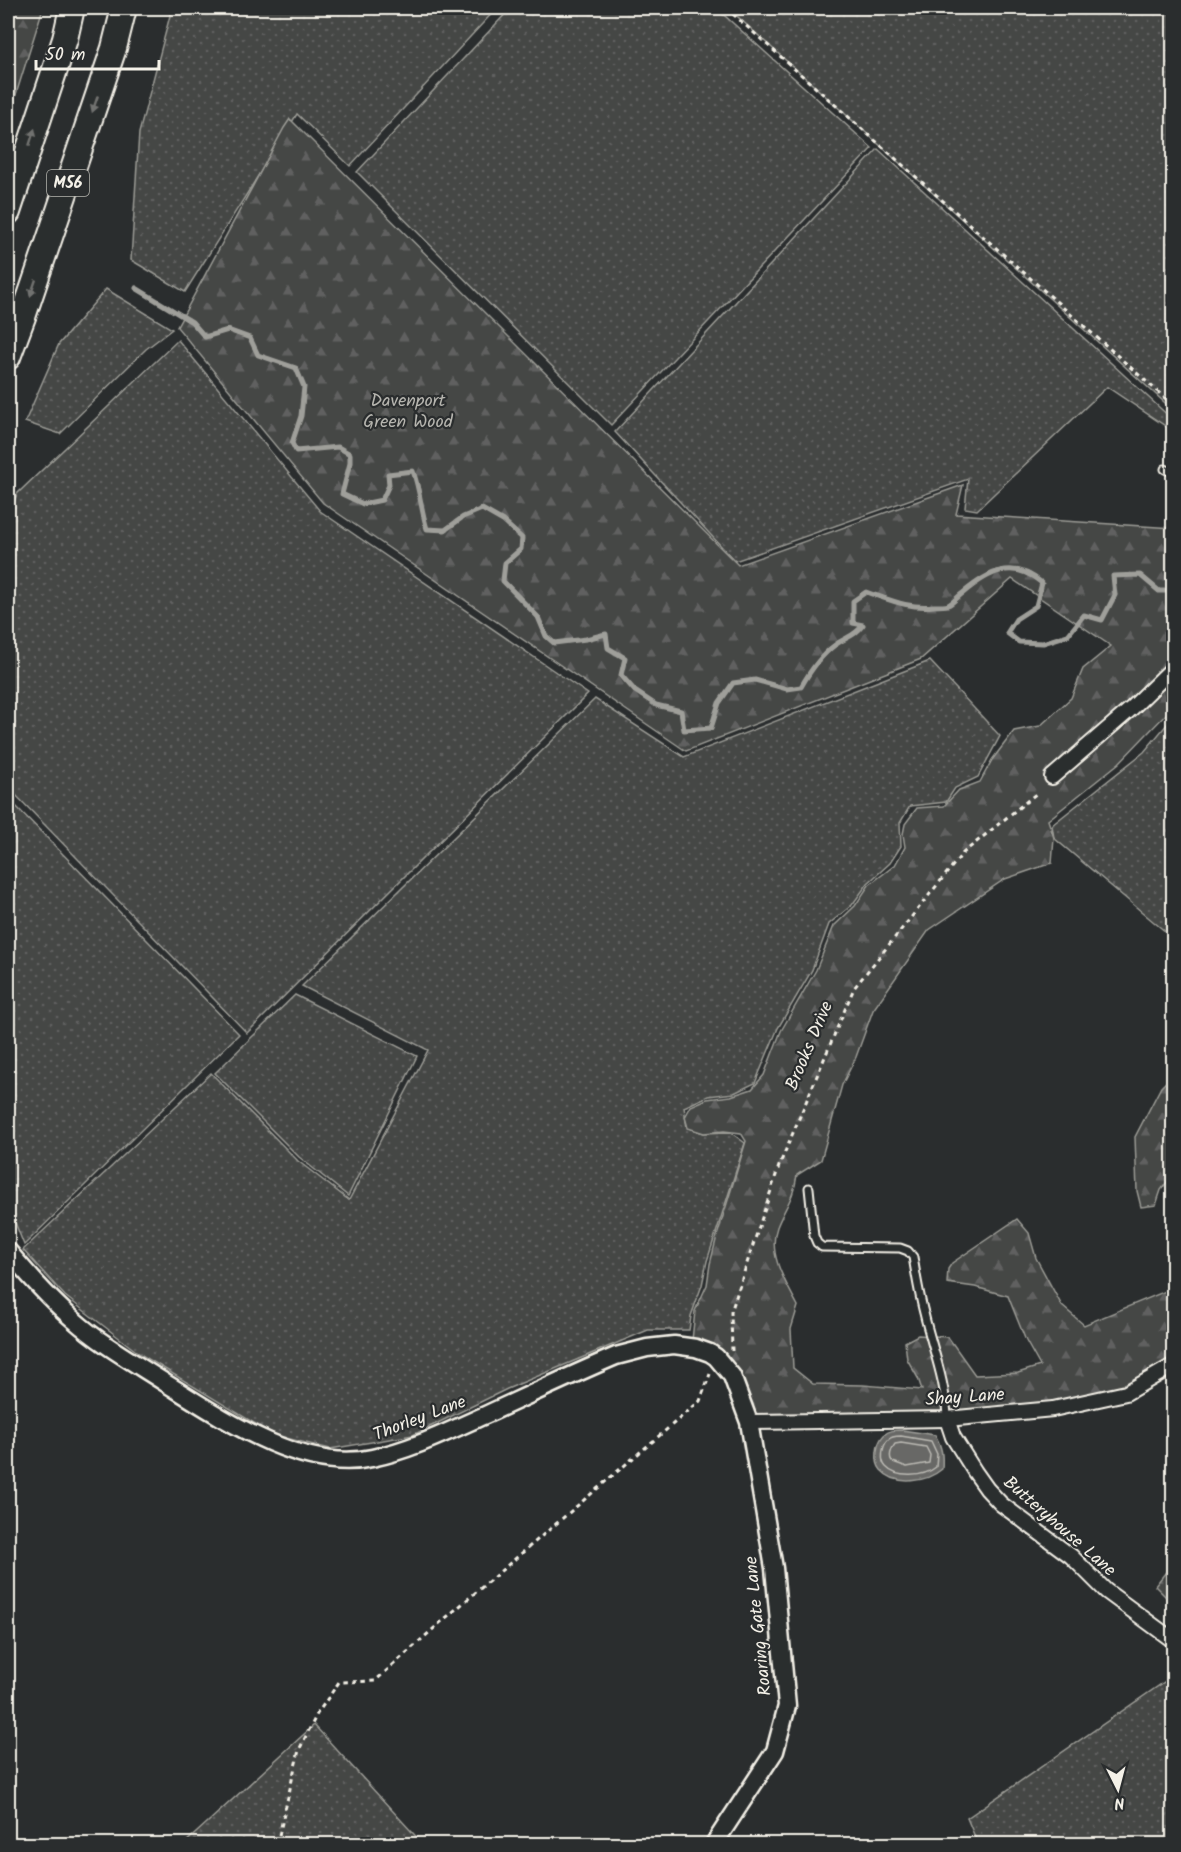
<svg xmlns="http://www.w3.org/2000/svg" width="1181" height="1852" font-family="Kalam,sans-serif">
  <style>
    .grass { fill: url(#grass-dots); stroke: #9c9c96; stroke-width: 1.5 }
    .forest { fill: url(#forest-firs); stroke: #9c9c96; stroke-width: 1.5 }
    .water { fill: #676866; stroke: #9f9f9a; stroke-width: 1.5 }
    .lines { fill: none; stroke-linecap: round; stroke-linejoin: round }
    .shore { stroke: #bcbab4; stroke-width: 1.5 }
    .stream { stroke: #9f9f9a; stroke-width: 5 }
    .service-casing { stroke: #f4f1e8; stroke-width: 11 }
    .minor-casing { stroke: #f4f1e8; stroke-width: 18 }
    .tertiary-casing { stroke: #f4f1e8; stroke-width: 21 }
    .motorway-casing { stroke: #f4f1e8; stroke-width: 28 }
    .path { stroke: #f4f1e8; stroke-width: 3; stroke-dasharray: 4.5 4.5; stroke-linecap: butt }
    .service { stroke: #2a2d2e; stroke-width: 7 }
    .minor { stroke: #2a2d2e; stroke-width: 14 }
    .tertiary { stroke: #2a2d2e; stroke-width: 16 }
    .motorway { stroke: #2a2d2e; stroke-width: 24 }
    .oneway { fill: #71726f }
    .labels { text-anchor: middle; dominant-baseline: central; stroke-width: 4.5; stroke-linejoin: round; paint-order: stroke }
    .shield { fill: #2a2d2e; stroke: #b7b6b0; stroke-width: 1.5 }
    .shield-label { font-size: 16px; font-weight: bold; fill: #f4f1e8 }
    .park-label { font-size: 18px; fill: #b6b5af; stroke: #2a2d2e }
    .street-label { font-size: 18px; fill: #f4f1e8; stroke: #2a2d2e }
  </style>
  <defs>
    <pattern id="grass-dots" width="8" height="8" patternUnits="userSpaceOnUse" patternTransform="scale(1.5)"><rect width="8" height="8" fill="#444645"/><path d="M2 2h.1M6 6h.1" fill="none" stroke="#606160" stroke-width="1.8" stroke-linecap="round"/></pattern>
    <pattern id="forest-firs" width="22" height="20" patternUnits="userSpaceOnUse" patternTransform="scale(1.5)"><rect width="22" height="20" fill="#444645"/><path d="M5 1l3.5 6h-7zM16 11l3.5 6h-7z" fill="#606160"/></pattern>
  </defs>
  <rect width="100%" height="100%" fill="#2a2d2e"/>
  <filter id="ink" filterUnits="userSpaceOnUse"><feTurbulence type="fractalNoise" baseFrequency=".0167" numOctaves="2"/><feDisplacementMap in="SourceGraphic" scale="12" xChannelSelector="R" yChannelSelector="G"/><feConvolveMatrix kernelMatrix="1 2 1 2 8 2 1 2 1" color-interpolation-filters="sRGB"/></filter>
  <g filter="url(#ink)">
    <g class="grass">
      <polygon points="172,8 497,8 350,166 297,114 185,292 131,260 139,133"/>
      <polygon points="511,8 716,8 872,148 611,425 357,172"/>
      <polygon points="728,8 1173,8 1173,410"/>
      <polygon points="878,149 1173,420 1173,431 1107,387 977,510 965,508 968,479 735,561 615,432"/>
      <polygon points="106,289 172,329 146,349 60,434 25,422 59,344"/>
      <polygon points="178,340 320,511 588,694 247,1033 8,787 8,516 17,494"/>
      <polygon points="930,661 1000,736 978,777 955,788 946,802 910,806 900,823 901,846 890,863 868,883 852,905 829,924 812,970 778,1028 755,1083 734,1093 708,1096 684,1107 687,1128 704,1133 730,1132 745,1143 707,1261 702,1285 691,1316 689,1330 648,1330 507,1389 413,1435 330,1449 274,1435 140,1354 65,1296 23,1250 211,1073 298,1161 349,1200 428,1050 302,986 595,699 684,757"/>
      <polygon points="1173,717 1173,938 1054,838 1052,825 1144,752"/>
      <polygon points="8,798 239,1034 24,1245 8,1205"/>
      <polygon points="295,995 417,1056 348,1196 299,1157 215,1073"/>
      <polygon points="1173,1563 1173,1604 1155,1586"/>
      <polygon points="1173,1676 1173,1844 978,1844 967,1818"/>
      <polygon points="314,1725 423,1844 184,1844"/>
    </g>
    <g class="forest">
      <polygon points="8,8 43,8 8,120"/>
      <path d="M290,119L738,565L963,485L956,514L1173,528V707L1119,763L1048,820L1054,838L1052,863L1005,879L929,930L873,1010L856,1057L842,1085L821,1160L797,1175C794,1198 785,1207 777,1227C767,1254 786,1283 798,1306L791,1329L793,1368L813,1384L863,1385L922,1390L918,1378L907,1359L905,1342L918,1335L948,1337L975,1375L1018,1373L1040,1366L1026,1341L1008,1296L975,1287L947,1283L948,1269L952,1263L1017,1219L1029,1233L1036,1258L1062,1306L1084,1325L1173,1288V1365L1126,1393L1053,1409L749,1422L742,1400L692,1341L695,1311L707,1285L710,1264L717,1236L746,1141L741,1133L724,1131L704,1133L688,1128L685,1117L691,1106L707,1099L731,1096L752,1089L764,1075L781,1031L816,970L834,926L855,906L869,885L895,865L905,847L903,834L905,824L917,808L944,806L959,790L980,782L992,760L1014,731L1040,726L1071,698L1083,669L1111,646L1012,579L921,659L686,751L323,503L177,327L284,128Z"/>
      <polygon points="1173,1075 1173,1174 1161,1190 1156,1205 1141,1207 1137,1191 1135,1137 1161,1087"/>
    </g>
    <path class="water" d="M902,1430L935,1435C942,1447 943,1455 942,1469C927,1482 896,1487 881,1470C874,1462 876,1443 884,1435C889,1430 895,1430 902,1430Z"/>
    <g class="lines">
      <g class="shore">
        <path d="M901,1436L931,1441L937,1454L936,1467C924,1477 897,1479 886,1467C880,1461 882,1446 888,1440C891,1436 897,1436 901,1436Z"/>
        <path d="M901,1443L926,1447L930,1455L929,1463L907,1467L893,1462C888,1458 891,1449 895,1444Z"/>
      </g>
      <path class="stream" d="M136,288L192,322L205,337L228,330L250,338L258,355L296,368L304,387L301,416L292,443L296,451L338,447L350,454V463L342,494L363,504L382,500L389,485L388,474L413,471C420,490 421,510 427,529L445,530L463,517L482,509L503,521L522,538L521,549L505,563L503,581L538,617L546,636L554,643L586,639L606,634L608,648L625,658L621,675L635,691L656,705L681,711L684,730L711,728L719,703L733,683L755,680L787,689L801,687C810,671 820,656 835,645C846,637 854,637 863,625L853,623V601L866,592C890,600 909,609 934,606C938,606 945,606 948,605C953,603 958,596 963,593C988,572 1013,558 1042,583L1036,606L1016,619L1007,633L1019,642L1043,643L1068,635L1084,615L1102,620L1115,595L1113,576L1140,575L1159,591H1174"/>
      <g class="service-casing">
        <g id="service">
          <polyline points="1165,469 1174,473"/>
          <path d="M809,1188L814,1236L817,1243L822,1247L900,1248L908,1251L913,1257C916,1275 919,1294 924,1313C932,1348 946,1381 947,1419"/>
        </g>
      </g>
      <g class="minor-casing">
        <g id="minor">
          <polyline points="1052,777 1132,708 1174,667"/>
          <polyline points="947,1419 953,1437 975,1472 987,1489 1001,1504 1071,1556 1106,1591 1174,1641"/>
          <polyline points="749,1422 947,1419 1053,1409 1126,1393 1174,1365"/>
        </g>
      </g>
      <g class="tertiary-casing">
        <path id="tertiary" d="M8,1251C29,1276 49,1299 74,1320C101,1344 133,1362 164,1382C220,1417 303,1474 372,1458C411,1450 447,1432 483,1416C527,1396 571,1375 616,1356L647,1348L674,1345L696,1348L710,1353L716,1357L732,1376L749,1422L774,1568L787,1706L775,1751L714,1844"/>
      </g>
      <g class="motorway-casing">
        <g id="motorway">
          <polyline points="8,212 65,39 72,8"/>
          <polyline points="8,357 24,314 114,48 124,8"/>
        </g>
      </g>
      <g class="path">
        <polyline points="726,8 1174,406"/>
        <polyline points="732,1351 731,1312 779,1166 854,988 963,853 1037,793"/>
        <polyline points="277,1844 299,1750 317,1714 339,1682 375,1681 441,1622 700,1401 710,1374"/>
      </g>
      <use href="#service" class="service"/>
      <use href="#minor" class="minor"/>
      <use href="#tertiary" class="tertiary"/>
      <use href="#motorway" class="motorway"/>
    </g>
    <defs><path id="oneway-solid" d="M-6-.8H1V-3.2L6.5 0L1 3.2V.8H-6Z" transform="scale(1.5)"/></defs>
    <g class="oneway">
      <use href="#oneway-solid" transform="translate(95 104) rotate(109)"/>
      <use href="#oneway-solid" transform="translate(32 137) rotate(-72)"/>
      <use href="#oneway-solid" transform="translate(33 288) rotate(109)"/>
    </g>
  </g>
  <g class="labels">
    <rect class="shield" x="47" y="170" width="42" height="26" rx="4.5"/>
    <g class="shield-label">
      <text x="68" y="183">M56</text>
    </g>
    <g class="park-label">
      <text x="408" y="401">Davenport<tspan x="408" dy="21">Green Wood</tspan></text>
    </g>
    <g class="street-label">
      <text transform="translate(810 1046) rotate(-67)">Brooks Drive</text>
      <text transform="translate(965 1398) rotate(-4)">Shay Lane</text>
      <text transform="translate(420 1419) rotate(-21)">Thorley Lane</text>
      <text transform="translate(1059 1527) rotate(41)">Butteryhouse Lane</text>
      <text transform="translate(759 1626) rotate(-96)">Roaring Gate Lane</text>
    </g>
  </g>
  <rect width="1181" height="1852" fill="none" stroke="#2a2d2e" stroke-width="30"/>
  <rect x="15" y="15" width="1151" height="1822" fill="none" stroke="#f4f1e8" stroke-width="2" filter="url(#ink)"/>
  <g transform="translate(1118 1789) rotate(174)" stroke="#2a2d2e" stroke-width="4.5" paint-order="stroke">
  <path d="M0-4.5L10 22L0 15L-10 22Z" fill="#f4f1e8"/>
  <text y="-9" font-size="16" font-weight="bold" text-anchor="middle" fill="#f4f1e8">N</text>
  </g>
  <path d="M36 60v9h123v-9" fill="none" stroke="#f4f1e8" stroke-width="3"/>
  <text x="45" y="60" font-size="18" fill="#f4f1e8" stroke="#2a2d2e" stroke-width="4.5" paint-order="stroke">50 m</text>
</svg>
